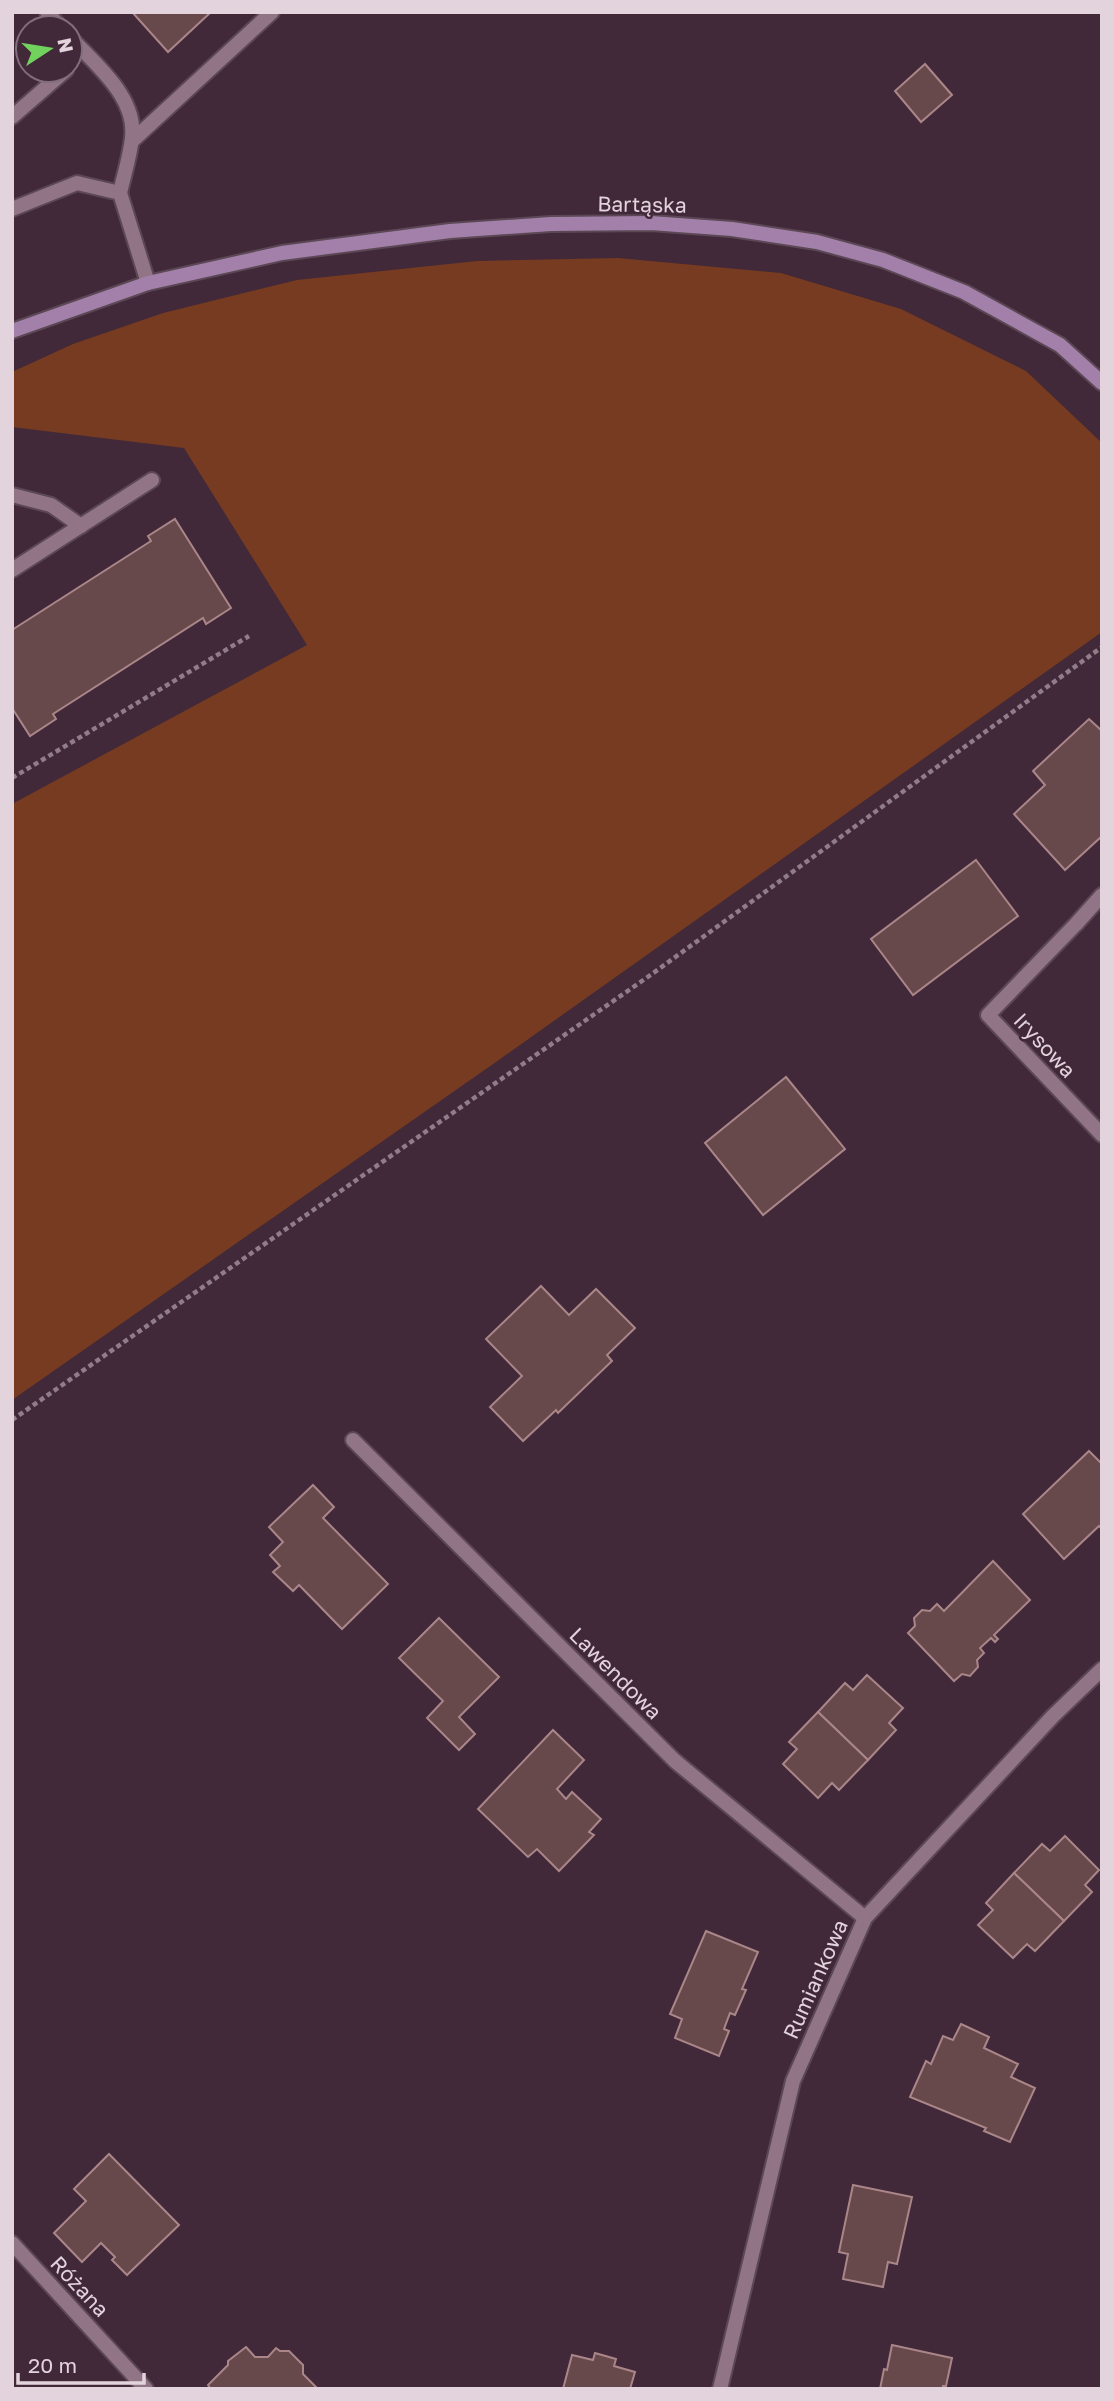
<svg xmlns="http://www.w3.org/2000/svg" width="1114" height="2401" font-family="'Golos Text',sans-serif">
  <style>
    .green { fill: #763b20 }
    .building { fill: #67484b; stroke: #aa8689; stroke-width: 2 }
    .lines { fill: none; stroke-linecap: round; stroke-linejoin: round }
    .lane-casing { stroke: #5c4755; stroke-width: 18 }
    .street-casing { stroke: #5c4755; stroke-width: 18 }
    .secondary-casing { stroke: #5c4755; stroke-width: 18 }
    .path { stroke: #917d8a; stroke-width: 4.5; stroke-dasharray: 5 3.5; stroke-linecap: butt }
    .lane { stroke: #917587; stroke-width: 14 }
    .street { stroke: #917587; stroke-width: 14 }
    .secondary { stroke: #a280a9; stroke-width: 14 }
    .labels { text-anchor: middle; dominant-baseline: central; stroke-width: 5; stroke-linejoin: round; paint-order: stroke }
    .street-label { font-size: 21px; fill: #e3d3dd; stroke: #412939 }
  </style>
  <rect width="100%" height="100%" fill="#412939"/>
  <polygon class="green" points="618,258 781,273 901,309 1026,371 1102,443 1102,632 496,1062 12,1400 12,804 307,645 184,448 12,427 12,372 73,344 163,313 297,280 477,261"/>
  <g class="building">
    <polygon points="132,12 211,12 168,52"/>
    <polygon points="925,64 952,95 921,122 895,91"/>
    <polygon points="175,519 231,608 206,624 203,618 53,714 56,719 30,736 12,708 12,630 151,541 148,536"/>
    <polygon points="1089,719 1102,731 1102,836 1065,870 1014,814 1045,785 1033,771"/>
    <polygon points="976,860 1018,916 913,995 871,939"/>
    <polygon points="786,1077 845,1149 763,1215 705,1143"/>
    <polygon points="541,1286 569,1315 596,1289 635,1328 607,1355 612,1361 558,1413 556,1410 523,1441 490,1407 522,1376 486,1339"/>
    <polygon points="1089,1451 1102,1464 1102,1529 1099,1526 1064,1559 1023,1514"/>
    <polygon points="313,1485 334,1507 323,1518 388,1584 342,1629 299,1585 293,1591 273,1572 280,1566 270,1555 283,1542 269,1527"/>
    <polygon points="993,1561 1030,1600 994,1635 998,1639 995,1642 991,1638 980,1648 984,1653 977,1660 978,1667 970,1676 962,1674 954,1681 908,1633 915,1626 914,1618 922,1610 930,1611 937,1604 944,1611"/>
    <polygon points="439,1618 499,1677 459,1717 475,1734 459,1750 427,1718 443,1701 399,1658"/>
    <polygon points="867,1675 903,1708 889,1723 896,1730 868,1760 818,1712 845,1683 853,1690"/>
    <polygon points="818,1712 868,1760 839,1790 832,1783 818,1798 783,1764 797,1749 789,1742"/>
    <polygon points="553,1730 584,1760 557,1789 566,1799 572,1792 601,1819 589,1832 594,1835 559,1871 537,1849 528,1857 478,1809"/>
    <polygon points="1065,1836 1099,1870 1085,1885 1092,1892 1064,1921 1014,1873 1042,1844 1050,1851"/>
    <polygon points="1014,1873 1064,1921 1035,1951 1027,1944 1013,1958 978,1925 993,1910 986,1903"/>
    <polygon points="706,1931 758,1952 742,1989 746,1990 735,2015 730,2013 724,2029 729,2031 719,2056 675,2038 682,2019 670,2014"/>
    <polygon points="961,2024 989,2037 984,2048 1018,2064 1011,2077 1035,2088 1010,2142 984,2131 986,2128 910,2097 926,2061 931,2064 943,2036 953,2040"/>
    <polygon points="109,2154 179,2225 127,2275 112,2260 115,2257 101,2243 82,2262 54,2233 86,2201 74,2189"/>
    <polygon points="853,2185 912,2197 897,2264 888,2262 883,2287 843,2279 848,2254 839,2252"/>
    <polygon points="892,2345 952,2358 946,2386 943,2386 943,2389 880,2389 884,2369 887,2370"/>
    <polygon points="246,2347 255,2357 268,2357 276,2348 280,2351 289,2351 303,2365 303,2374 318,2389 211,2389 208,2385 228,2365 228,2361"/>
    <polygon points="595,2353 616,2359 614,2366 635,2372 630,2389 563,2389 572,2355 593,2360"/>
  </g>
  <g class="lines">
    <g class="lane-casing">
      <g id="lane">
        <polyline points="12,495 51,505 81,526"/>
        <polyline points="12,570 152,480"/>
        <polyline points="1077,923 1102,895"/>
      </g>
    </g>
    <g class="street-casing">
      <g id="street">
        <polyline points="47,12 61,28"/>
        <path d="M70,37C95,64 137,97 132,138C130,156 124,175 120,193"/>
        <polyline points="12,117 66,70"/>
        <polyline points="132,141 272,12"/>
        <polyline points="12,209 77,183 120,193 148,283"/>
        <polyline points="1077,923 988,1015 1102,1135"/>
        <polyline points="353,1440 675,1761 865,1918"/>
        <polyline points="12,2243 146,2389"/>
        <polyline points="720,2389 793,2081 865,1918 1053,1716 1102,1669"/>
      </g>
    </g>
    <g class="secondary-casing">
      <polyline id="secondary" points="12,331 148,283 282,253 450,231 551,224 651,223 732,229 817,242 883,260 964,292 1060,345 1102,383"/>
    </g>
    <g class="path">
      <polyline points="12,778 249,636"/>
      <polyline points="12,1420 652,974 1102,647"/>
    </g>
    <use href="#lane" class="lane"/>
    <use href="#street" class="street"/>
    <use href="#secondary" class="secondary"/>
  </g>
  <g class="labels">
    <g class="street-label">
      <text transform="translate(642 204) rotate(1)">Bartąska</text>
      <text transform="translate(1045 1045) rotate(47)">Irysowa</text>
      <text transform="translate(616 1673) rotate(45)">Lawendowa</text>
      <text transform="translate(815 1979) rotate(-66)">Rumiankowa</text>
      <text transform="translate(80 2286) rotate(47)">Różana</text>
    </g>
  </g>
  <rect width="1114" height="2401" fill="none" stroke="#e3d3dd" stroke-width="28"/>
  <g transform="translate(49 49) rotate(78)"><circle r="33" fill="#412939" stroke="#826d7b" stroke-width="2"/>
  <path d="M0-5L12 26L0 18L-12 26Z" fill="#71d35e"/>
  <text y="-10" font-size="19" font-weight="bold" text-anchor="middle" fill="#e3d3dd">N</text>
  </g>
  <path d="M18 2373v10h126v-10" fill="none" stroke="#e3d3dd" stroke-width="3.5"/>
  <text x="28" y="2373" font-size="21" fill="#e3d3dd" stroke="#412939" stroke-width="5" paint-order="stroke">20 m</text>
</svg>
